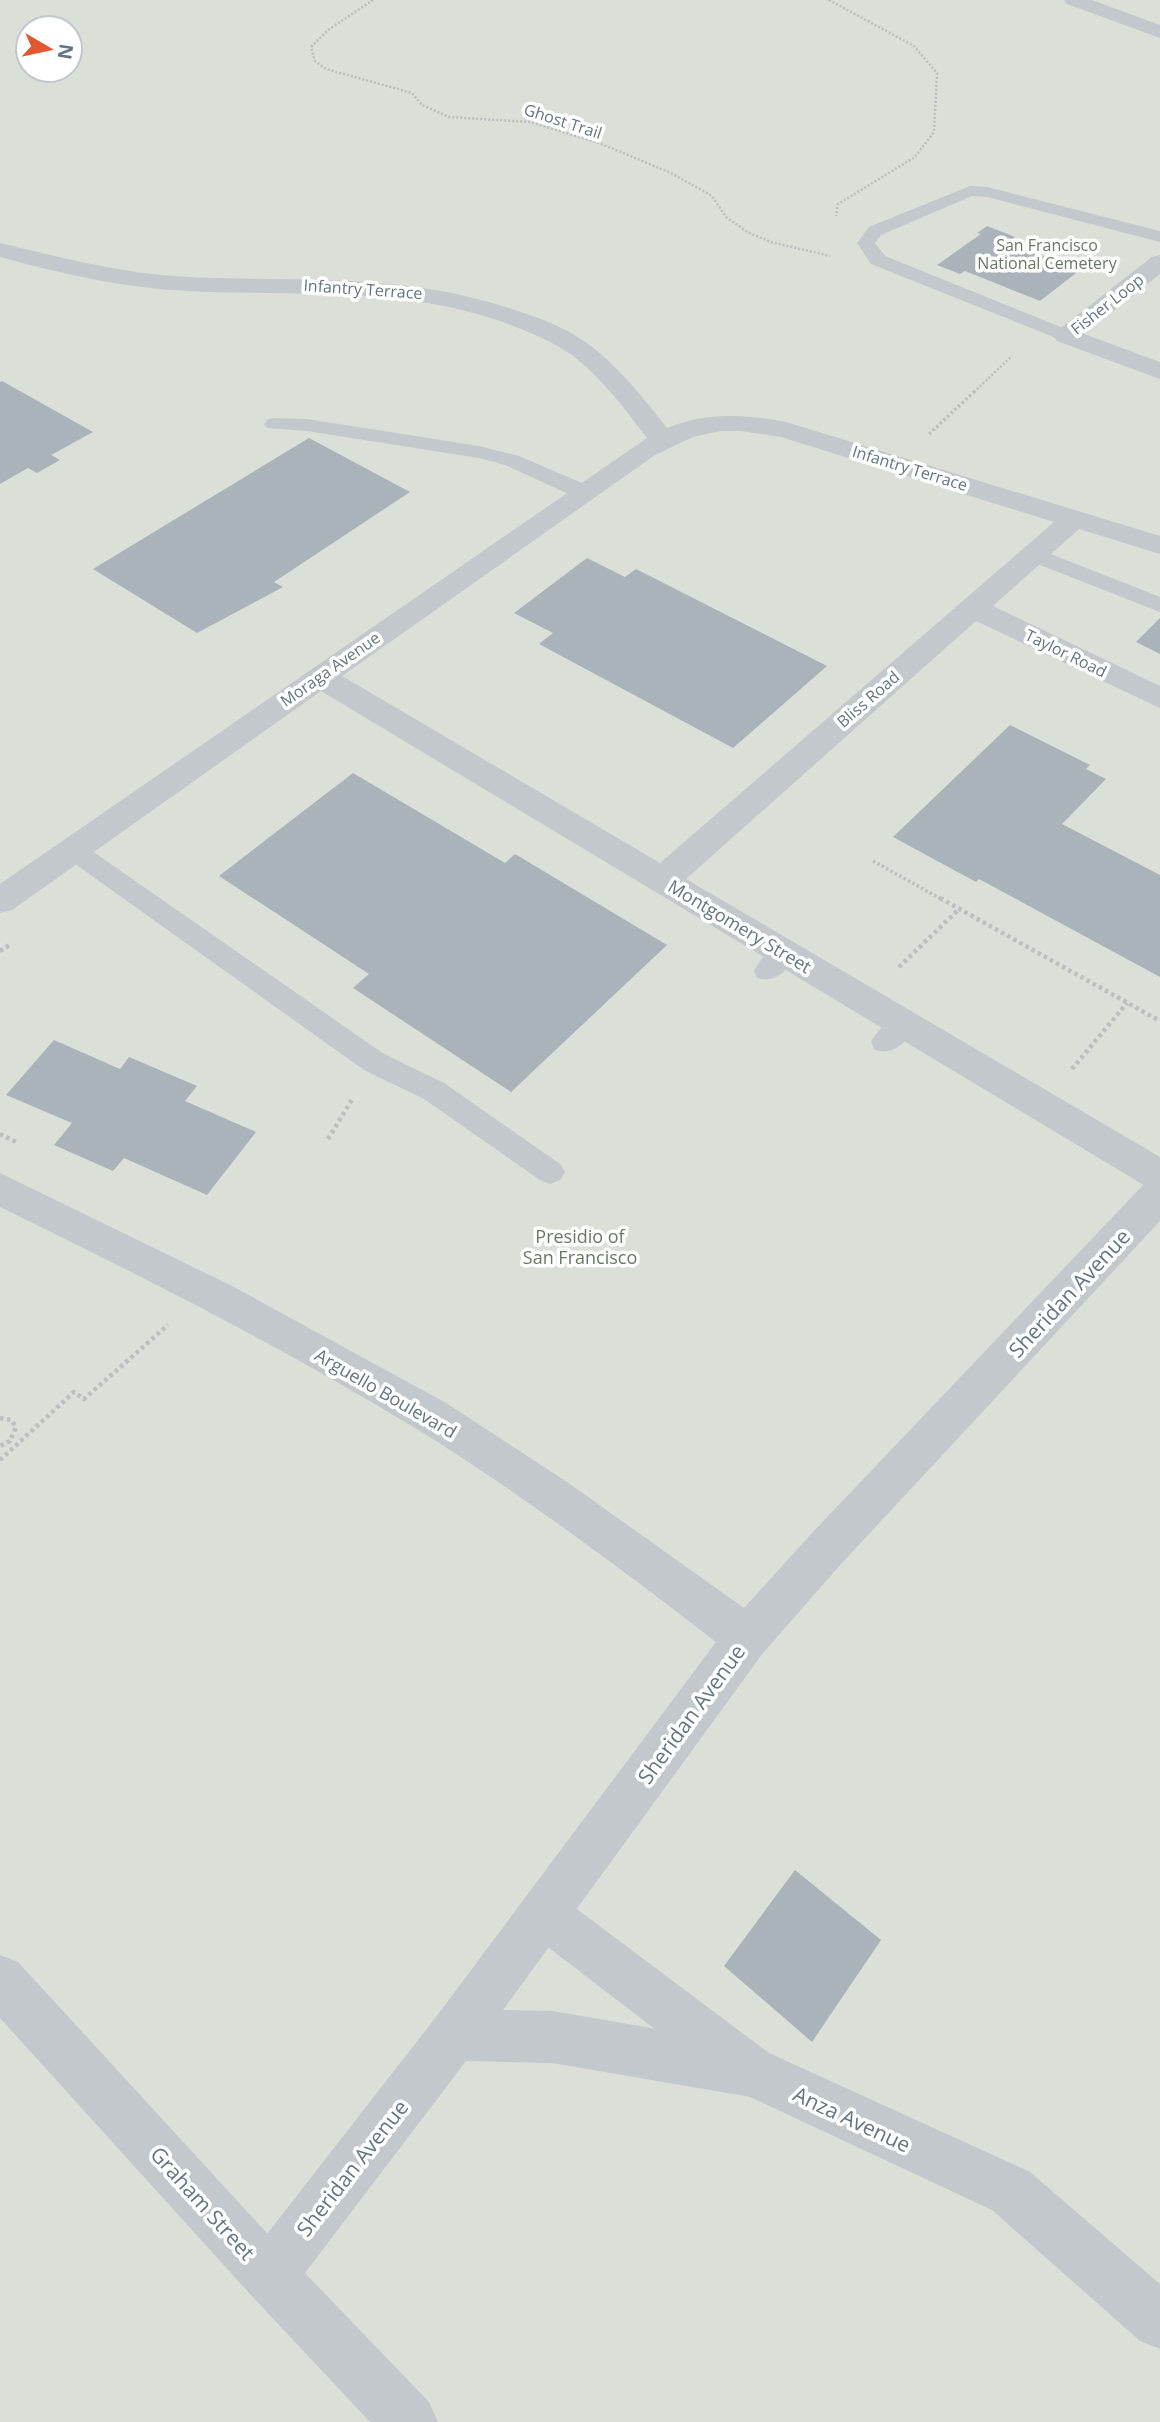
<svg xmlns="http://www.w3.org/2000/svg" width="1160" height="2422" font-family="'Open Sans',sans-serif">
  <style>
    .green { fill: #dadfd7; fill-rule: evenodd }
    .building { fill: #aab3b9 }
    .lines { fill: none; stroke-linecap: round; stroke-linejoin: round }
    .path-far2 { stroke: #bbbfc2; stroke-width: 2.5; stroke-dasharray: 2 2; stroke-linecap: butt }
    .path-far1 { stroke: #bbbfc2; stroke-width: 3.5; stroke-dasharray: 2.5 2.5; stroke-linecap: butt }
    .path { stroke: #bbbfc2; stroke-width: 4.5; stroke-dasharray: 3.5 3.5; stroke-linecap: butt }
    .service { fill: #c3c8cc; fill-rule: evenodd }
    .minor { fill: #c3c8cc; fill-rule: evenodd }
    .tertiary { fill: #c3c8cc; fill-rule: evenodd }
    .labels { text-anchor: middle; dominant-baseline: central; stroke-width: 7; stroke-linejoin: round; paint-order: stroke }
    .far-street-label { font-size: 16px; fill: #657683; stroke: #fff }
    .far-park-label { font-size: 16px; fill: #687a64; stroke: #fff }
    .street-label { font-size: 18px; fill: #657683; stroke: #fff }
    .park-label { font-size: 18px; fill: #687a64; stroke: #fff }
    .near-street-label { font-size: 21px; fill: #657683; stroke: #fff }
  </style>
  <rect width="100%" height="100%" fill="#fafaf8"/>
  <path class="green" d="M0,0H1160V2422H0ZM28,28H70V70H28Z"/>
  <g class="building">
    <polygon points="987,226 1015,237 1007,242 1080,270 1040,301 965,271 960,274 937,265 981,234 977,233"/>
    <polygon points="2,381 93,432 51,455 60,460 37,473 28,468 0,484 0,382"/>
    <polygon points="309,438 410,492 274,582 283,587 197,633 93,569"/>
    <polygon points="587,558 625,577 636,569 827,666 733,748 539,644 553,633 514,613"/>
    <polygon points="1160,618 1160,654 1136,642"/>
    <polygon points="1010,725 1090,765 1086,769 1106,779 1062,824 1160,875 1160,977 979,879 976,882 893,837"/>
    <polygon points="353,773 505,863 515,854 667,945 511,1092 353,988 369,974 219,876"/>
    <polygon points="54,1040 120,1069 129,1057 197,1086 185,1101 256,1132 207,1195 124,1158 113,1171 54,1145 72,1123 6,1095"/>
    <polygon points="795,1870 881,1940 812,2042 724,1966"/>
  </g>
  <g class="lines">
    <g class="path-far2">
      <polyline points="373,0 328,30 311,47 315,61 326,69 412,93 422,105 449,117 530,122 599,143 671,173 712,196 726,217 749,233 771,242 830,256"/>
      <polyline points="829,0 914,46 937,73 934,132 915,157 838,204 836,216"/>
      <polyline points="974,392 1012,356"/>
    </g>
    <g class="path-far1">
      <polyline points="929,434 976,390"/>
      <polyline points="873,861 943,900"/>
    </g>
    <g class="path">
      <polyline points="940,898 1160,1021"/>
      <polyline points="0,951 11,944"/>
      <polyline points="899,967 959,909"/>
      <polyline points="1072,1069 1127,1003"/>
      <polyline points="0,1134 16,1142"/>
      <polyline points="328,1139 353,1098"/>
      <polyline points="0,1418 11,1420 16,1427 10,1441 0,1446"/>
      <polyline points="0,1460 74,1392 84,1399 168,1325"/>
    </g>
    <g class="service">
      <polygon points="970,186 987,187 1160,231 1160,242 987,197 972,196 881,235 875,243 885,256 1073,332 1076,336 1073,340 1066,342 871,264 857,243 869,227"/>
      <polygon points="274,418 307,419 479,446 519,456 591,487 594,492 591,497 575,497 505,465 479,458 307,431 267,428 264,424 267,420"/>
      <polygon points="1033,547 1160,597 1160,612 1025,559 1022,554 1025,549"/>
      <polygon points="73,841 82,844 384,1054 444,1083 560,1164 565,1172 560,1180 550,1184 540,1180 424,1099 364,1070 64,856 60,850 64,844"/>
      <path d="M784,943L793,946L797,953C789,969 776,984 757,978L754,971C760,959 771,947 784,943Z"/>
      <path d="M904,1013L914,1017L918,1024C909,1040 894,1056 875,1050L871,1042C878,1029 890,1018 904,1013Z"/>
    </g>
    <g class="minor">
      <polygon points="1064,0 1092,0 1160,25 1160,38 1067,4"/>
      <path d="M0,243C62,258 124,274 188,277C303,282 403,272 515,310C542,319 569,329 591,346C621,369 644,399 667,428C706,412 745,414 786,422L1160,536V554L1079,529L993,606L1160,686V708L976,621L686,879L1160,1157V1192L1147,1187L321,691L12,910L0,913V884L647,438C624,408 602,378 572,355C550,340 525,330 500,321C398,286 294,296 188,291C124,288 62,274 0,257ZM721,431H741L781,437L1054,522L660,863L342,676L655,455L693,437Z"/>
      <polygon points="1160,255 1160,274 1084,334 1160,362 1160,379 1057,341 1053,336 1057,331 1152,257"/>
      <polygon points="544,1889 561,1897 769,2053 1030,2172 1160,2284 1160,2349 1140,2341 992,2210 733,2089 527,1931 519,1914 527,1897"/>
      <polygon points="0,1955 18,1962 288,2256 296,2275 288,2294 269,2302 250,2294 0,2018"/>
    </g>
    <path class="tertiary" d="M0,1173L232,1286L446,1403L567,1482L744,1608L812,1533L1146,1182L1160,1177V1221L842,1563L763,1653L503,2010L552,2011L751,2045L769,2053L777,2071L769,2089L751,2097L552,2063L466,2061L305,2273L429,2402L438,2422H370L250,2294L242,2275L250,2256L436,2017L716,1642C619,1567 520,1493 415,1428C281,1346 141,1276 0,1207Z"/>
  </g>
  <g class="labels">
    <g class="far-street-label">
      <text transform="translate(563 121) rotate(18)">Ghost Trail</text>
      <text transform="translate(363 289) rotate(4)">Infantry Terrace</text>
      <text transform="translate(1107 304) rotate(-38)">Fisher Loop</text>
      <text transform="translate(910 468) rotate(17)">Infantry Terrace</text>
      <text transform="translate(1066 653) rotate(26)">Taylor Road</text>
      <text transform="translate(330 669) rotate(-35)">Moraga Avenue</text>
      <text transform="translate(868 699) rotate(-41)">Bliss Road</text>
    </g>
    <g class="far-park-label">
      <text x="1047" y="245">San Francisco<tspan x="1047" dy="18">National Cemetery</tspan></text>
    </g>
    <g class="street-label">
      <text transform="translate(740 926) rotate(31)">Montgomery Street</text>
      <text transform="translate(386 1393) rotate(30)">Arguello Boulevard</text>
    </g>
    <g class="park-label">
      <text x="580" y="1236">Presidio of<tspan x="580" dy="21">San Francisco</tspan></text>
    </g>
    <g class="near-street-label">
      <text transform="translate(1069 1293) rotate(-47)">Sheridan Avenue</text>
      <text transform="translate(691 1714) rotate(-54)">Sheridan Avenue</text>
      <text transform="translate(852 2119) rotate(25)">Anza Avenue</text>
      <text transform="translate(352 2168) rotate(-52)">Sheridan Avenue</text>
      <text transform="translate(203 2203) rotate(48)">Graham Street</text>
    </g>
  </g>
  <g transform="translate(49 49) rotate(99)"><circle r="33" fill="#ffffff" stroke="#c1c8cd" stroke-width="2"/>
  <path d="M0-5L12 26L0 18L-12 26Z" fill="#e4572e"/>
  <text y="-10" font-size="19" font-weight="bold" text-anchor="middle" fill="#657683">N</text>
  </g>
</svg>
